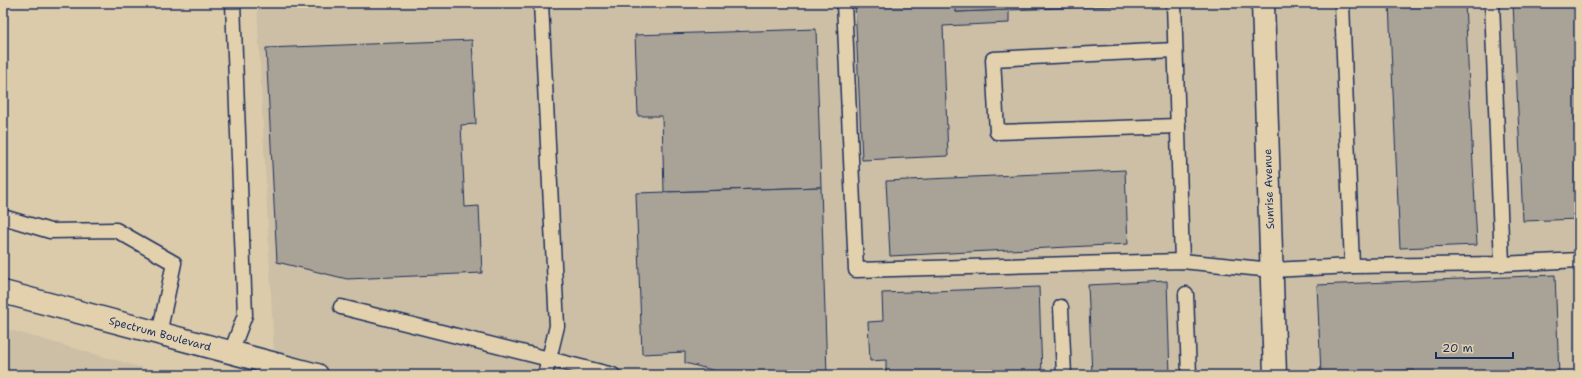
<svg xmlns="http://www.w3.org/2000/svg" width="1582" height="378" font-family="'Shantell Sans',sans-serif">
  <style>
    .built { fill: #ccbfa5 }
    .building { fill: #a9a296; stroke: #1b2f5e }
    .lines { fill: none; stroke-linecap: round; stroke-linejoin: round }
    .lane-casing { stroke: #1b2f5e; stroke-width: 17 }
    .street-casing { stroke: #1b2f5e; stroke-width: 25 }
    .secondary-casing { stroke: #1b2f5e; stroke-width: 25 }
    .lane { stroke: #e3d1ae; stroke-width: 14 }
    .street { stroke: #e3d1ae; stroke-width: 22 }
    .secondary { stroke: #e3d1ae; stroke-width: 22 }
    .labels { text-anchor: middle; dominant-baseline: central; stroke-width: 3; stroke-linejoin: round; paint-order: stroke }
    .street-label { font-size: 11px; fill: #1b2f5e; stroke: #e3d1ae }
  </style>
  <rect width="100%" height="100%" fill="#dbcbab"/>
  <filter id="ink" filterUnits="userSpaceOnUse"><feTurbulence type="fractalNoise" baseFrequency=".025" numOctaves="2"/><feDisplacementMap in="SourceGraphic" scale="8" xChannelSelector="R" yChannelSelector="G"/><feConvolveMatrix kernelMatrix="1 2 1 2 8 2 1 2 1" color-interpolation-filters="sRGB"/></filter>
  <g filter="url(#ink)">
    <g class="built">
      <polygon points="257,3 1579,3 1579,375 275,375"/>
      <polygon points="3,328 168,375 3,375"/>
    </g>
    <g class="building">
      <polygon points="855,3 956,3 956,12 1009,10 1009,23 943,26 948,156 862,160"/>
      <polygon points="956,3 1140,3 1140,5 956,12"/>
      <polygon points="1389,3 1465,3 1477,245 1400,248"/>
      <polygon points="1513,3 1579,3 1579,219 1523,221"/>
      <polygon points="816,29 821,187 664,192 662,116 638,116 635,35"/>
      <polygon points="472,40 476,124 461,125 465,207 479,206 482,273 347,279 277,262 266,48"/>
      <polygon points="1125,170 1128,244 890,256 886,181"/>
      <polygon points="821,187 827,375 732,375 685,363 685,352 642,354 636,193"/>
      <polygon points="1555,275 1559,375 1414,375 1414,370 1321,374 1317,285"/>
      <polygon points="1167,281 1170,375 1092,375 1088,285"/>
      <polygon points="1039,287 1042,375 886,375 886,360 870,361 868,322 883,321 882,293"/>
    </g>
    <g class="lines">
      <g class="lane-casing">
        <g id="lane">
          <polyline points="541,3 557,326 545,375"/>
          <polyline points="844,3 856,270 1182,261 1272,270 1352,266 1342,3"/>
          <polyline points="1174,3 1182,261"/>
          <polyline points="1175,50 993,59 997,132 1178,126"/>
          <polyline points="3,217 50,231 116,230 174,263 159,334"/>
          <polyline points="1502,264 1579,260"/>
          <polyline points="1352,266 1502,264 1492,3"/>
          <polyline points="1186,294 1189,375"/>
          <polyline points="341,307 613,375"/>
          <polyline points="1061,307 1064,375"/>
          <polyline points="231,352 245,315 233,3"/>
        </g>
      </g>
      <g class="street-casing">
        <polyline id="street" points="3,292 317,375"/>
      </g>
      <g class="secondary-casing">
        <polyline id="secondary" points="1263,3 1275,375"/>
      </g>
      <use href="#lane" class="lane"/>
      <use href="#street" class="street"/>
      <use href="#secondary" class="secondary"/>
    </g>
  </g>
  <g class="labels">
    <g class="street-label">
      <text transform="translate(1269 189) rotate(-92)">Sunrise Avenue</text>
      <text transform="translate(160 334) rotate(15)">Spectrum Boulevard</text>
    </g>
  </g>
  <rect width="1582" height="378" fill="none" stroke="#e3d1ae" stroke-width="16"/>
  <rect x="8" y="8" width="1566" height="362" fill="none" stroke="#1b2f5e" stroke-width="1.5" filter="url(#ink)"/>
  <path d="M1436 352v6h77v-6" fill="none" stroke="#1b2f5e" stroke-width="2"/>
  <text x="1442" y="352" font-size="12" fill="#1b2f5e" stroke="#e3d1ae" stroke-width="3" paint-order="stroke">20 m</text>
</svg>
